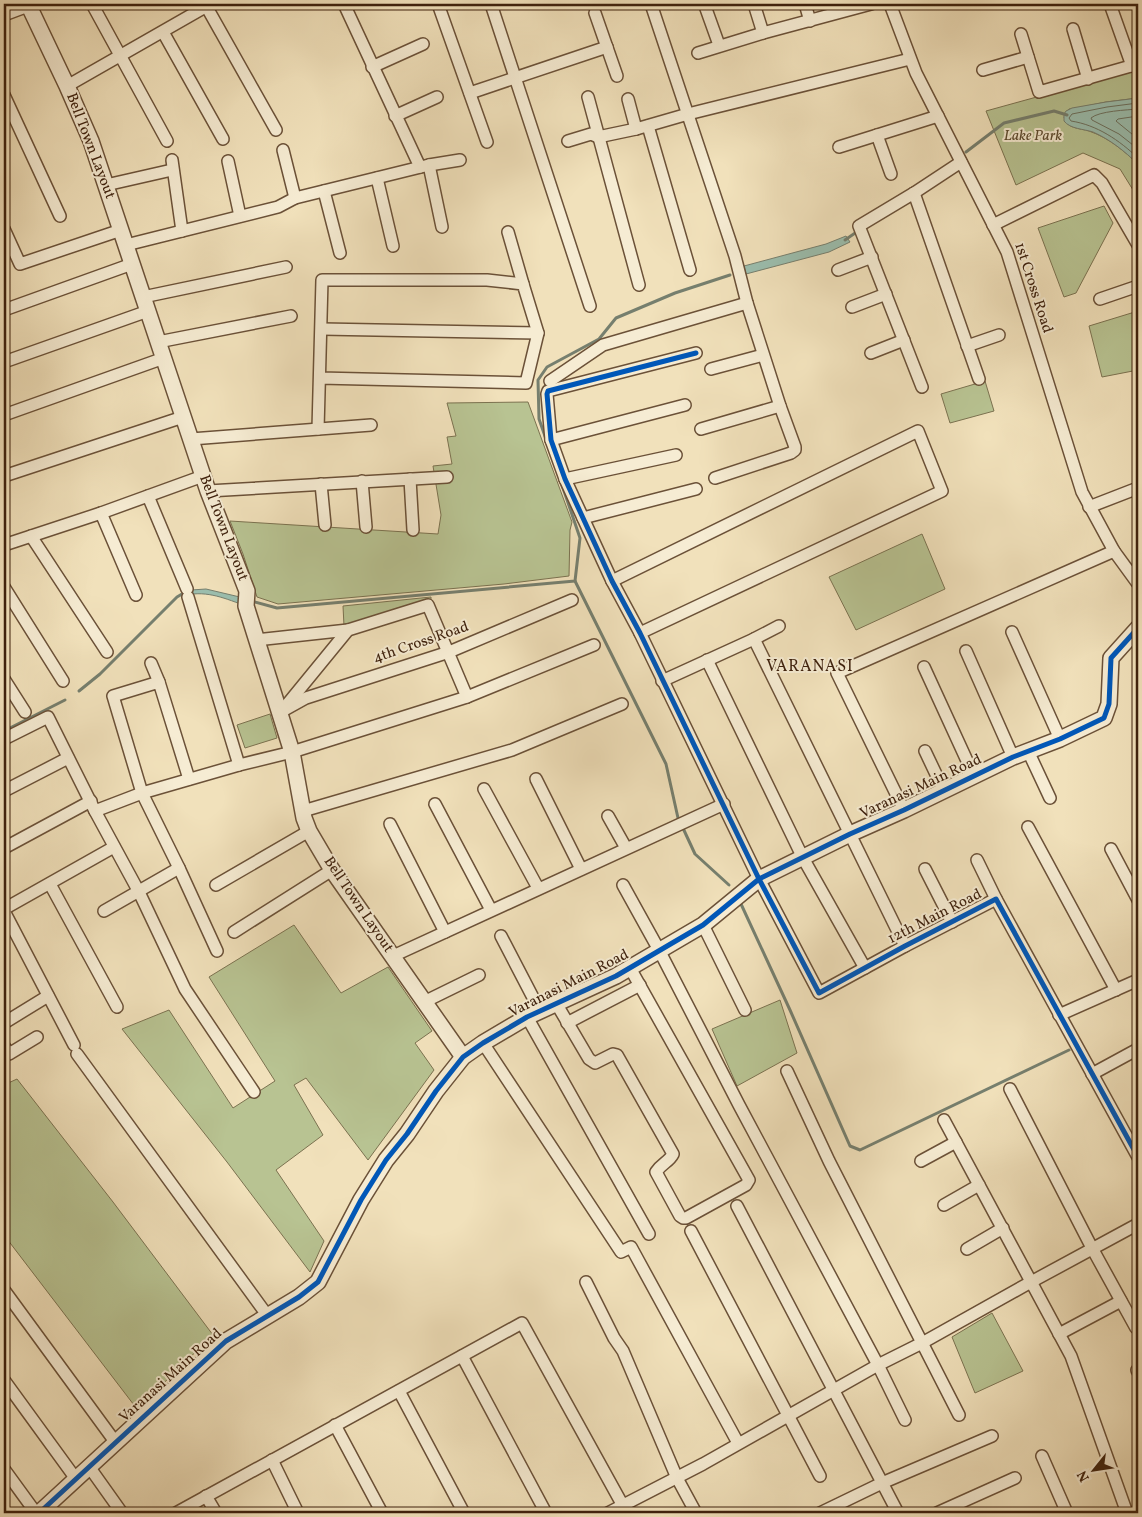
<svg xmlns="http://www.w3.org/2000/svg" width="1142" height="1517" font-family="Vollkorn,serif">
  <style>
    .green { fill: #b8c392; stroke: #7b7250 }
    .water { fill: #9bbeae; stroke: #767f6e }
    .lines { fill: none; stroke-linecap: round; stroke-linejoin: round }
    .shore { stroke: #6c705e; stroke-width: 1 }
    .stream { stroke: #767f6e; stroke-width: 3 }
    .minor-casing { stroke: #6b5138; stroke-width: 14 }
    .tertiary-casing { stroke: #6b5138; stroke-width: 18 }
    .minor { stroke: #f6ecd3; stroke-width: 11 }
    .tertiary { stroke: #f6ecd3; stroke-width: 15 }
    .cycleway-casing { stroke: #f6ecd3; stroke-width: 8 }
    .cycleway { stroke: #0057b8; stroke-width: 5 }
    .labels { text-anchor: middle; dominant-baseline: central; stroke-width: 4; stroke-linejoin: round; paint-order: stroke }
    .park-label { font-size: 15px; font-style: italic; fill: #5c4a2e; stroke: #f6ecd3 }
    .street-label { font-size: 15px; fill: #3e210d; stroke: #f6ecd3 }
    .neighbourhood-label { font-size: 16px; letter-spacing: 1px; fill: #3e210d; stroke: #f6ecd3 }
  </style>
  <rect width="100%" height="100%" fill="#f1e1bb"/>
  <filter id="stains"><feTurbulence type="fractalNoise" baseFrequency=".004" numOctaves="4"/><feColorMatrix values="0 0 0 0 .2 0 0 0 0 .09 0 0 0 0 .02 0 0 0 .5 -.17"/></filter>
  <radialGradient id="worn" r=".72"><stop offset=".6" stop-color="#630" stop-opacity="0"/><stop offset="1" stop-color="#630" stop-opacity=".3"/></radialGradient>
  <g class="green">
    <path d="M1138,69V98L1106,102L1072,109H1069L1064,117C1066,129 1080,128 1089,131C1109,138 1123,150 1138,164V198L1120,169L1083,153L1016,185L986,111Z"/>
    <polygon points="1104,206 1113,223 1076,293 1064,297 1038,228"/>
    <polygon points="1138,311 1138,370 1102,377 1089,326"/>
    <polygon points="985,381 994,411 950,423 941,394"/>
    <polygon points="528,402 572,522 570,530 569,576 504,584 278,604 257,597 243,554 230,521 438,534 441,515 433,466 452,464 447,437 456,436 447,403"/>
    <polygon points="922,534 945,589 856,630 829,577"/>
    <polygon points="431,597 431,600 344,626 343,606"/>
    <polygon points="270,714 277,738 245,748 237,725"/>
    <polygon points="294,925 341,993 388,967 432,1031 415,1043 434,1070 368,1160 306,1078 294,1085 323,1135 276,1170 324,1241 310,1272 227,1162 122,1029 169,1010 233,1108 275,1081 209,977"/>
    <polygon points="780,1000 797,1053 737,1086 712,1029"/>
    <polygon points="17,1079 113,1202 213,1335 137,1409 4,1235 4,1085"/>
    <polygon points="992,1313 1023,1371 975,1393 952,1337"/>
  </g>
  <g class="water">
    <path d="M1138,98V164C1124,151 1111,140 1093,132C1084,129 1070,129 1064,121V114L1066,111L1072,108L1106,102Z"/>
    <polygon points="846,236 850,242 829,252 746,274 744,266 826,244"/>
    <path d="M206,589L244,598L243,605C222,597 204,590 182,596L181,594L191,590Z"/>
  </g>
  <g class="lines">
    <g class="shore">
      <path d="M1138,103L1107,107L1072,114L1069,118L1071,121C1097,125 1119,140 1138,158"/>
      <path d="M1138,109C1127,110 1099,111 1091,118L1092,120L1119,134L1138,149"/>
      <polyline points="1138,116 1118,119 1116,121 1138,139"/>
    </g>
    <g class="stream">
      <polyline points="966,152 1004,123 1054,111 1067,115"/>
      <polyline points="845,240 858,231"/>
      <polyline points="546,439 539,419 538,380 547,367 599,339 616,318 675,293 730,275"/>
      <polyline points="575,581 666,764 678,818"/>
      <polyline points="251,601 277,608 575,581 580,538 562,485"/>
      <polyline points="79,691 100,674 177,597 182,594"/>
      <polyline points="4,731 65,700"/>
      <polyline points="682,826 695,854 729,885"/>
      <polyline points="741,904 790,1010 850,1146 860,1150 1069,1050"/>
    </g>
    <g class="minor-casing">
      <g id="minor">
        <polyline points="92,4 167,141"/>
        <polyline points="205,4 276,130"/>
        <polyline points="344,4 420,167"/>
        <polyline points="438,4 487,142"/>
        <polyline points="491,4 590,306"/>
        <polyline points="651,4 735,256 747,303 780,406 795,447 795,450 791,453 715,478"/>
        <polyline points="754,4 763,33"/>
        <polyline points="805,4 810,21"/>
        <polyline points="890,4 916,73 1007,252 1082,492 1114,551 1138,584"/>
        <polyline points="705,6 719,45"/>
        <polyline points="1111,7 1132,66"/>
        <polyline points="595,13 617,76"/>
        <polyline points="4,15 28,6"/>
        <polyline points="1073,29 1088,79"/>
        <polyline points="163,32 223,139"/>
        <polyline points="1021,34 1039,92 1138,64"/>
        <polyline points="698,53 763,33 871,4"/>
        <polyline points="372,67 423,44"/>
        <polyline points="983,70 1028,57"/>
        <polyline points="67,86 207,6"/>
        <polyline points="470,93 607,47"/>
        <polyline points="4,95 60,216"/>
        <polyline points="588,97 639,285"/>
        <polyline points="628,99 636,129"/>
        <polyline points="395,116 437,97"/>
        <polyline points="648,126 690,270"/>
        <polyline points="877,135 891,174"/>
        <polyline points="568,141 591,134 598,137 636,129 688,114 910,59"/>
        <polyline points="839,147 938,116"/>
        <polyline points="283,150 295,198"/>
        <polyline points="172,160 182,231"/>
        <polyline points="228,161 240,216"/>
        <polyline points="429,165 442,227"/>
        <polyline points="377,178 393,246"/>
        <polyline points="106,185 172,170"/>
        <polyline points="324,191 340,253"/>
        <polyline points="914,193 979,379"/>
        <polyline points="993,225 1094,175 1102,183 1138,245"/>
        <polyline points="4,229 20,264 121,230"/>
        <polyline points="508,232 523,284"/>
        <polyline points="126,245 278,207 295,198 429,165 460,160"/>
        <polyline points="838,270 872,257"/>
        <polyline points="143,297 286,267"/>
        <polyline points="1100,299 1138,286"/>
        <polyline points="852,307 886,294"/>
        <polyline points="4,310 132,264"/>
        <polyline points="322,329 538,333"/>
        <polyline points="158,342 291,316"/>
        <polyline points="967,346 999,335"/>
        <polyline points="696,353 548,391 547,394 551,440 565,479 583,518 612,581 640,633 759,879 819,993 905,946 996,899 1138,1157"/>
        <polyline points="871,353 904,340"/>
        <polyline points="4,362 148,311"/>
        <polyline points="711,369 763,355"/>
        <polyline points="550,381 603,345 747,303"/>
        <polyline points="922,387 859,226 914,193 961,162"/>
        <polyline points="4,415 164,358"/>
        <polyline points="318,429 322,280 487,280 523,284 538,333 526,383 320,378"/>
        <polyline points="701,429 780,406"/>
        <polyline points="191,439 371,425"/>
        <polyline points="551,440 685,405"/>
        <polyline points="4,476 183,417"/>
        <polyline points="410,479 413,530"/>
        <polyline points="565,479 676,455"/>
        <polyline points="362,481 366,527"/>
        <polyline points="321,484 325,525"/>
        <polyline points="208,491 447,477"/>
        <polyline points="148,496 187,589"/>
        <polyline points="1089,507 1138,488"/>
        <polyline points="101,513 136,595"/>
        <polyline points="583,518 696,489"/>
        <polyline points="31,536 107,652"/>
        <polyline points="4,545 101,513 203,476"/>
        <polyline points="612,581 918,431 942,491 640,633"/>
        <polyline points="4,587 63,681"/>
        <polyline points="188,597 239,765"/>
        <polyline points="1012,632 1060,739"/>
        <polyline points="754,639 905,946"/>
        <polyline points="256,640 348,630"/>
        <polyline points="966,651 1013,757"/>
        <polyline points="707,660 803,858 865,968"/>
        <polyline points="151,663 159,682"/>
        <polyline points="924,667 974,776"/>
        <polyline points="4,679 25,712"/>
        <polyline points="662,681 754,639 779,626"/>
        <polyline points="285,707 348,630 428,605 467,697"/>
        <polyline points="279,713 306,698 449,652 572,600"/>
        <polyline points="4,739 48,717 95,811"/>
        <polyline points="925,751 944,791"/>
        <polyline points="1028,751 1050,798"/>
        <polyline points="189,779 159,682 113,696 142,793 179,868 217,951"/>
        <polyline points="536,779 581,869"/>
        <polyline points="484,789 538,888"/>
        <polyline points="4,791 68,758"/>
        <polyline points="435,804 491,910"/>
        <polyline points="904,810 837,673 1114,551"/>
        <polyline points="303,811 512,750 622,704"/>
        <polyline points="608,816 626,848"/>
        <polyline points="390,824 445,932"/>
        <polyline points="1028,827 1116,990"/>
        <polyline points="4,848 91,801"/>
        <polyline points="1111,849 1138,900"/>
        <polyline points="977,860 996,899"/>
        <polyline points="925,869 952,922"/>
        <polyline points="50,884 117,1007"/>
        <polyline points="216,885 309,831"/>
        <polyline points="623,885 659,950 739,1105 878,1365 905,1420"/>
        <polyline points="4,909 114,847"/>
        <polyline points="4,911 74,1045"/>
        <polyline points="104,911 179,868"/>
        <polyline points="703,925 745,1010"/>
        <polyline points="234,932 332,870"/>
        <polyline points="501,936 540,1011"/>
        <polyline points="393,956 724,804"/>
        <polyline points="424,1002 479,975"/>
        <path d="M556,1003L589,1059L595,1063L613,1054L617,1055L673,1154C669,1162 662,1163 656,1172L680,1216L683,1218H686L746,1185L749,1180L630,968"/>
        <polyline points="1059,1015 1138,980"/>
        <polyline points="527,1017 649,1234"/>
        <polyline points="4,1023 48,996"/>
        <polyline points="567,1023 640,985"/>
        <polyline points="483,1043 621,1252 631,1247 738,1443"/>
        <polyline points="4,1046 9,1054 37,1037"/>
        <polyline points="77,1054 267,1315"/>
        <polyline points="787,1071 829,1161 959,1415"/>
        <polyline points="1092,1074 1138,1049"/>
        <polyline points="1010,1089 1092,1248 1136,1328"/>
        <polyline points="254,1092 185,989 139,892 95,811 142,793 239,765 292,752 467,697 594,645"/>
        <polyline points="944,1120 1071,1356 1127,1513"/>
        <polyline points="921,1161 956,1142"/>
        <polyline points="944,1205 979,1185"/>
        <polyline points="737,1206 898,1513"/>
        <polyline points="691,1231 820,1476"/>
        <polyline points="967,1249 1003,1228"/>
        <polyline points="586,1282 614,1338 623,1351 677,1478 696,1513"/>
        <polyline points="4,1290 116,1443"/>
        <polyline points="1059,1334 1121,1301"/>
        <polyline points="462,1356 546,1513"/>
        <polyline points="1137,1370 1138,1372"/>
        <polyline points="4,1380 76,1479"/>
        <polyline points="399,1391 464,1513"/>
        <polyline points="335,1425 382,1513"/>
        <polyline points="1042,1456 1067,1513"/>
        <polyline points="272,1460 298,1513"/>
        <polyline points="90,1468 122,1513"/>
        <polyline points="4,1469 36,1513"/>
        <polyline points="206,1496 216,1513"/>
        <polyline points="176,1513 522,1323 627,1513"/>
        <polyline points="608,1513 703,1464 878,1365 922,1343 1031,1282 1138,1224"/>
        <polyline points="820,1513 882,1483 992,1436"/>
        <polyline points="937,1513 1015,1478"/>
      </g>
    </g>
    <g class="tertiary-casing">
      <g id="tertiary">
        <polyline points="28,4 67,86 91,141 208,491 247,591 246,606 292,752 304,818 309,831 332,870 463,1057"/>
        <polyline points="39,1513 226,1341 299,1297 318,1282 361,1200 386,1160 407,1134 436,1091 463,1057 483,1043 527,1017 616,976 703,925 759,879 850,834 904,810 1013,757 1060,739 1104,718 1109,704 1111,658 1138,628"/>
      </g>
    </g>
    <use href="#minor" class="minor"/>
    <use href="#tertiary" class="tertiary"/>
    <g class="cycleway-casing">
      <g id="cycleway">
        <polyline points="696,353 548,391 547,394 551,440 565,479 583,518 612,581 640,633 759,879 819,993 905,946 996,899 1138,1157"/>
        <polyline points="39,1513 226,1341 299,1297 318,1282 361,1200 386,1160 407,1134 436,1091 463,1057 483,1043 527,1017 616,976 703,925 759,879 850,834 904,810 1013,757 1060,739 1104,718 1109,704 1111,658 1138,628"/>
      </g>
    </g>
    <use href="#cycleway" class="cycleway"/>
  </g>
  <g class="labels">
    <g class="park-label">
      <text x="1033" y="136">Lake Park</text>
    </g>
    <g class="street-label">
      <text transform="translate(90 146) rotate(69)">Bell Town Layout</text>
      <text transform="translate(1033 288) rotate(72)">1st Cross Road</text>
      <text transform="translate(223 528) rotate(69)">Bell Town Layout</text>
      <text transform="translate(421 643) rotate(-19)">4th Cross Road</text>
      <text transform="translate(921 787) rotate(-25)">Varanasi Main Road</text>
      <text transform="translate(358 905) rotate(56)">Bell Town Layout</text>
      <text transform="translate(935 917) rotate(-27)">12th Main Road</text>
      <text transform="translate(569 984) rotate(-27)">Varanasi Main Road</text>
      <text transform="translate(171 1376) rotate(-42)">Varanasi Main Road</text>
    </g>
    <g class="neighbourhood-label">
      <text x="810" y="667">VARANASI</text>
    </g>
  </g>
  <rect width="1142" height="1517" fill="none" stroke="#f1e1bb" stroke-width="20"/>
  <rect x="5" y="5" width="1132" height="1507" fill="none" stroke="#3e210d" stroke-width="2.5"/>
  <rect x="10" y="10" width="1122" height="1497" fill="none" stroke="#3e210d"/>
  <g transform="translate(1094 1470) rotate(240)" stroke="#f6ecd3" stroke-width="4" paint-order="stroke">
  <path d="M0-4L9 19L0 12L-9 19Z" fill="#3e210d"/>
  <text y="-8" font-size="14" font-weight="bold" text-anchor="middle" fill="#3e210d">N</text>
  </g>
  <rect width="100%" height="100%" filter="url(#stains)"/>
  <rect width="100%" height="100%" fill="url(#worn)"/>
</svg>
